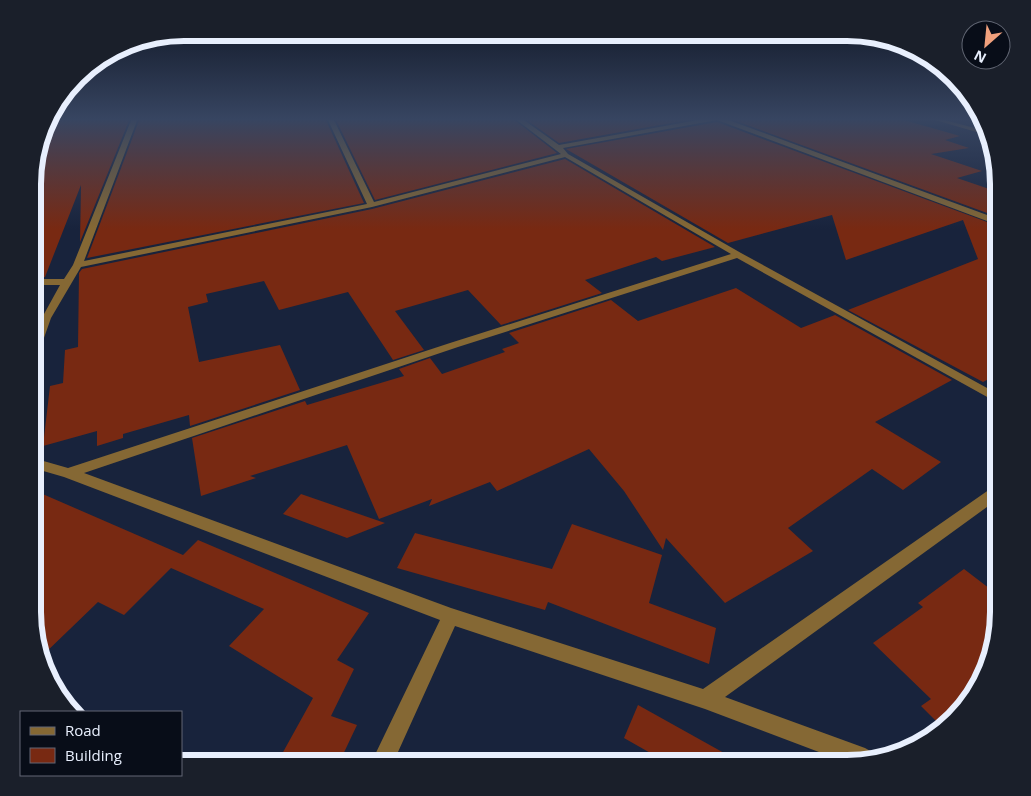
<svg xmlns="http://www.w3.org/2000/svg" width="1031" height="796" font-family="'Open Sans',sans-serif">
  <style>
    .building { fill: #782912 }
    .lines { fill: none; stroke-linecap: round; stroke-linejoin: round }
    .minor { fill: #856834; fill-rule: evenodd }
    .rim { fill: none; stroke: #e8effd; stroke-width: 6 }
  </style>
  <rect width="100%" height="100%" fill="#18233c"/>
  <g class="building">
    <polygon points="49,118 130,118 80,242 81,185 45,277 34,277 34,164"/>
    <polygon points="140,118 325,118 364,203 87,258"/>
    <polygon points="335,118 512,118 557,153 375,200"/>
    <polygon points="524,118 699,118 559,143"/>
    <polygon points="728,118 897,118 960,136 945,140 969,148 931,154 982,171 957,178 998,192 998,217"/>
    <polygon points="717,122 998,226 998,374 983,382 848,310 978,259 963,220 846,260 832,215 728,243 566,149"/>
    <polygon points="565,159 715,247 662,261 656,257 585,280 602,293 501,325 468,290 395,311 424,350 393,360 348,292 279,310 264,281 206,294 208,302 188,307 199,362 280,345 300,390 190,426 189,415 123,434 123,438 97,446 97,431 43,446 50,386 63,383 65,350 78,347 79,273 82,269 372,209"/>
    <polygon points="736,288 801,328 835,315 952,380 875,422 941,462 903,490 872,469 788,528 813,551 725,603 666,538 663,550 624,491 589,449 497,491 490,482 429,506 432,499 379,519 347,445 250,476 256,478 201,496 192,438 305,401 307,405 404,376 399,369 430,358 442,374 505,352 502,349 519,343 509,333 611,300 638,321"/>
    <polygon points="38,492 183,555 198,540 369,613 337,660 354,669 331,716 357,725 339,763 277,763 313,698 229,646 264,609 171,568 124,615 98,602 42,656 33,622 33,497 38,499"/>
    <polygon points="301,494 385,523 347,538 283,514"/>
    <polygon points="572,524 662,555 649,603 716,628 709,664 548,602 545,610 397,568 415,533 552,569"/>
    <polygon points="964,569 998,595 998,622 987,670 961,712 942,727 921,706 931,699 873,643 923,607 918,603"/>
    <polygon points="638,705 742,763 668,763 624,738"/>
  </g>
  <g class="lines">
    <g class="minor">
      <polygon points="132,118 138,118 84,261 367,204 327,118 333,118 374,202 561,154 514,118 521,118 559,145 709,118 723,118 998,219 998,224 995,224 717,120 563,148 568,154 741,253 998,394 998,403 737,258 458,347 84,473 451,608 703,689 993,487 998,485 998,499 725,697 865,748 872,752 875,757 848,763 705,709 455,626 393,763 371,763 440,620 64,477 33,468 33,458 68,468 450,343 731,254 565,157 372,207 81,267 51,318 39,352 33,355 33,334 60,285 34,285 34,279 64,279 73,265"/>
      <polygon points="928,118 937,118 986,131 987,135"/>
    </g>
  </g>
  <linearGradient id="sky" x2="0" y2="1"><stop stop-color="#0d1321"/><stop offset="0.52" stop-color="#374561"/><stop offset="1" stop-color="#374561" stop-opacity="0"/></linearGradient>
  <rect width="1031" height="229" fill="url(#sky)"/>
  <path d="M0 0H1031V796H0ZM184 41H847A143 143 0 0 1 990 184V612A143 143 0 0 1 847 755H184A143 143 0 0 1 41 612V184A143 143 0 0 1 184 41Z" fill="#1a1f2a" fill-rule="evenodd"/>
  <path class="rim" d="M184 41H847A143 143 0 0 1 990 184V612A143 143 0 0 1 847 755H184A143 143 0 0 1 41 612V184A143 143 0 0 1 184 41Z"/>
  <rect x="20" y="711" width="162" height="65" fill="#080d18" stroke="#626774"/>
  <rect x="30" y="727" width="25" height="8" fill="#856834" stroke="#626774"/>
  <text x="65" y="736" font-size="15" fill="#e8effd">Road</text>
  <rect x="30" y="748" width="25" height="15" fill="#782912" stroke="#626774"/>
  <text x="65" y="761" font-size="15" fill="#e8effd">Building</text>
  <g transform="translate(986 45) rotate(207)"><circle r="24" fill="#080d18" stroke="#626774"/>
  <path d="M0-4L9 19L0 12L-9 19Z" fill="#f1a17d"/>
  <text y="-8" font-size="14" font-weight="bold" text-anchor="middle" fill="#e8effd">N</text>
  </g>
</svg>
